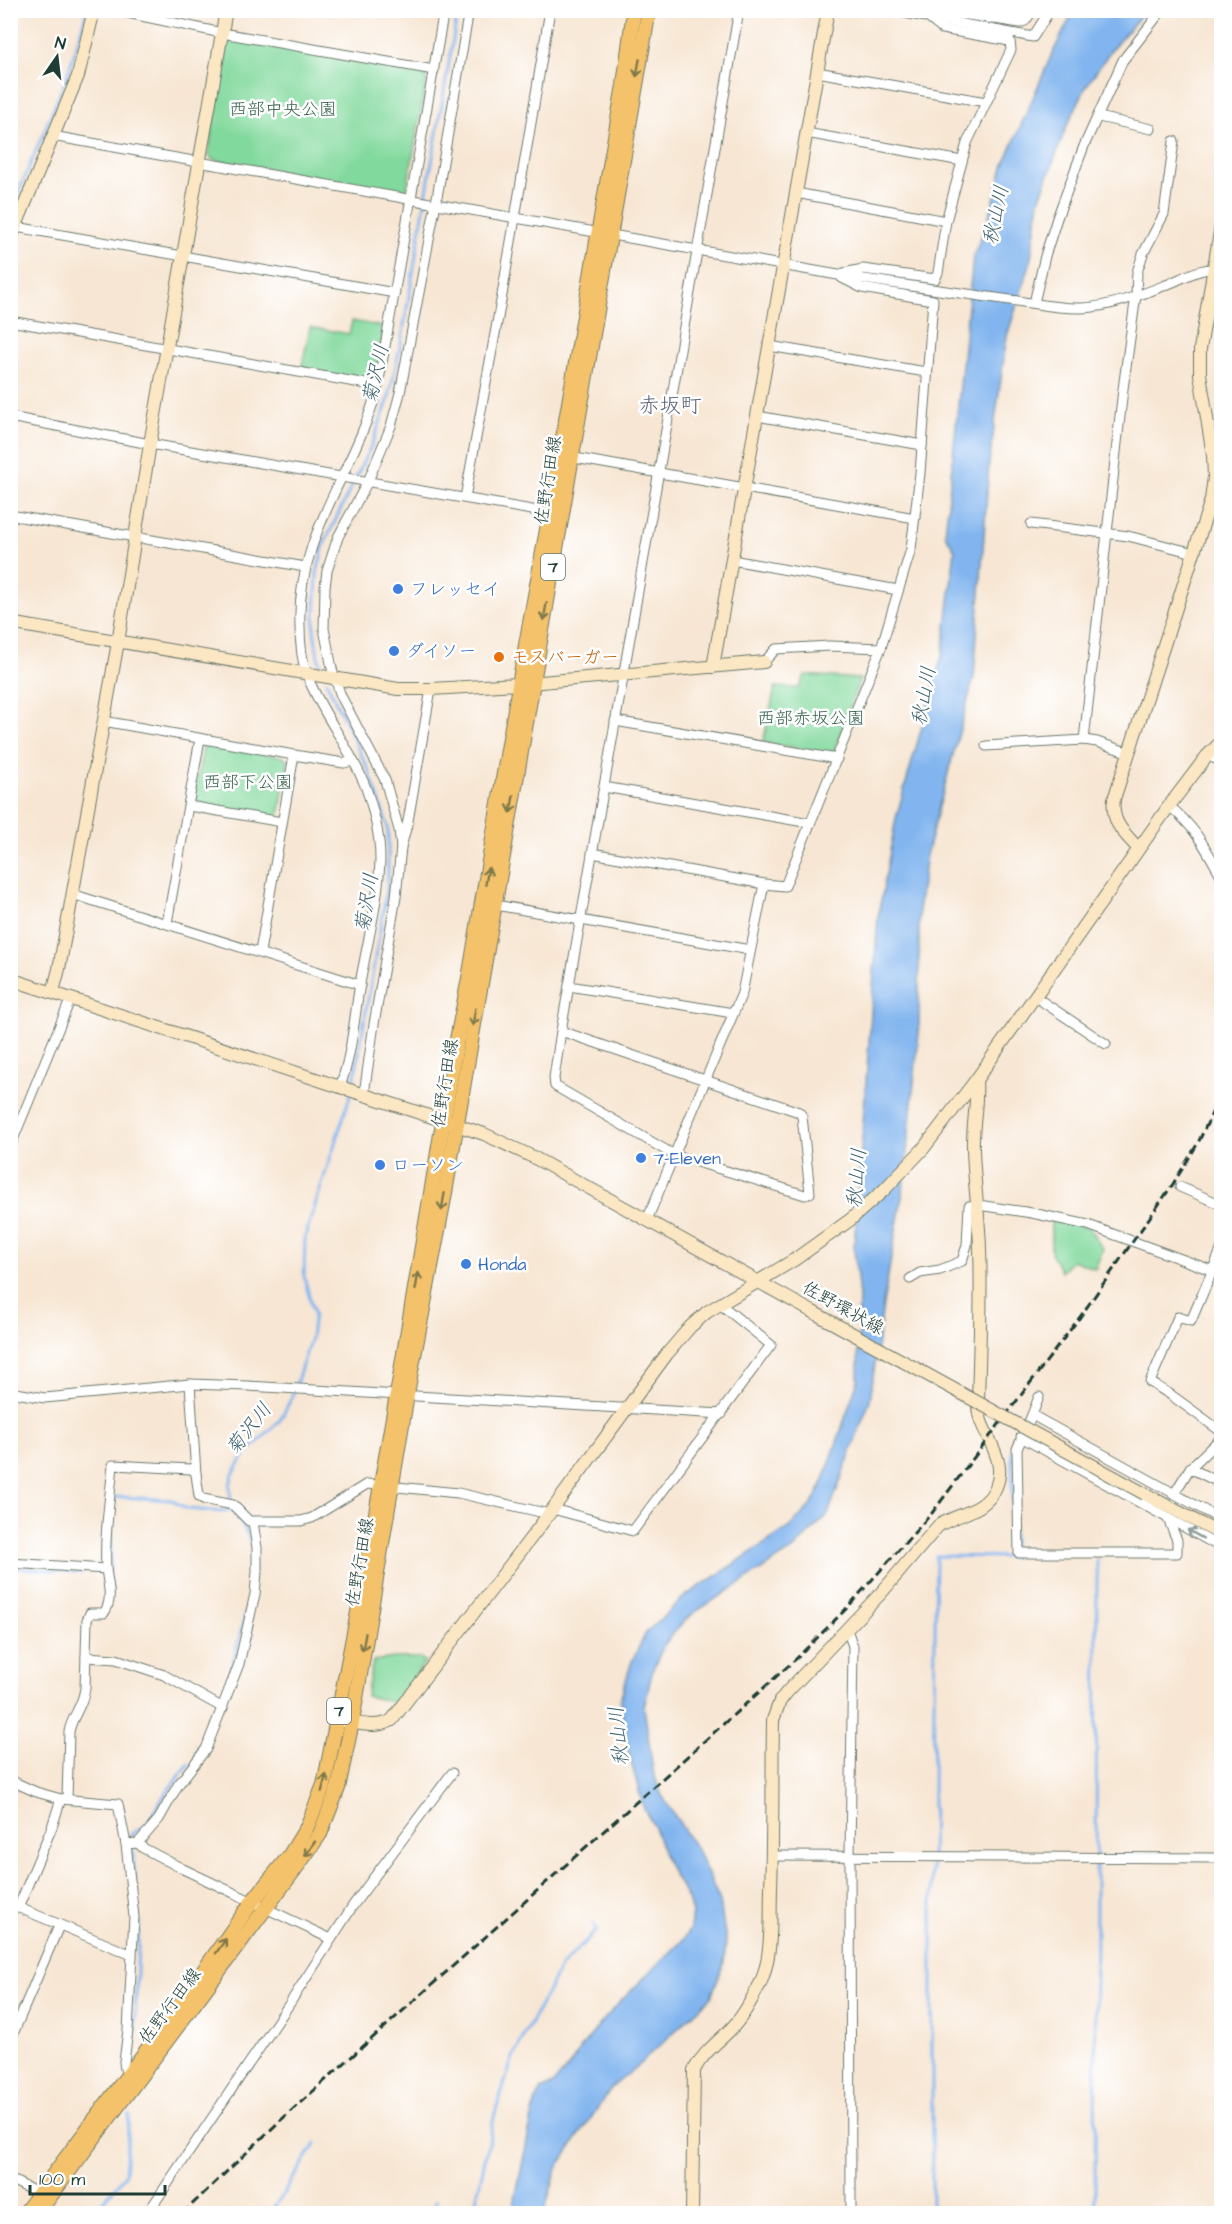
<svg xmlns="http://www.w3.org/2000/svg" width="1232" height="2224" font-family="'Architects Daughter','Klee One',sans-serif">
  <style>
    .green { fill: #82d99d; stroke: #508b68; stroke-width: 1.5 }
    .water { fill: #82b5ef; stroke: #507992; stroke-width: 1.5 }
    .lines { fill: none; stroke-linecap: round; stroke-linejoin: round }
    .stream { stroke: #82b5ef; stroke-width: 3 }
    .street-casing { stroke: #6b786c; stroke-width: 11 }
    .secondary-casing { stroke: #6b786c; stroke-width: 14 }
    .primary-casing { stroke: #6b786c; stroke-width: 16 }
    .street { stroke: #fff; stroke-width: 9 }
    .secondary { stroke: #fbe7c3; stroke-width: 12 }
    .primary { stroke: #f4c26a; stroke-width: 14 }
    .rail { stroke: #1f3d34; stroke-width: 3; stroke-dasharray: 9 4.5; stroke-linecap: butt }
    .secondary-bridge-casing { stroke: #6b786c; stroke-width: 14; stroke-linecap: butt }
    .secondary-bridge { stroke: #fbe7c3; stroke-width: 12 }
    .oneway { stroke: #7f794c }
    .oneway2 { stroke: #8f9e9a }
    .shop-dot { fill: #3f7fe0; stroke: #fff; stroke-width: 2 }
    .food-dot { fill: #e8710a; stroke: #fff; stroke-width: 2 }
    .labels { text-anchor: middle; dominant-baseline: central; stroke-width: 5; stroke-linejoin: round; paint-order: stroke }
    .shield { fill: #fff; stroke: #627771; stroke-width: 1.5 }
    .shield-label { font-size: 16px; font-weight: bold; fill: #1f3d34 }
    .park-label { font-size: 18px; fill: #38644e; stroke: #fff }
    .street-label { font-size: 18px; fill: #1f3d34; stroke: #fff }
    .shop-label { font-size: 18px; fill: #366cbe; stroke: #fff; text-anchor: start }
    .food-label { font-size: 18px; fill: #c56008; stroke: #fff; text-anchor: start }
    .water-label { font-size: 20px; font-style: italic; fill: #3d616c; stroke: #fff }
    .quarter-label { font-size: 21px; fill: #5c6678; stroke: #fff }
  </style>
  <rect width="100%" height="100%" fill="#fff"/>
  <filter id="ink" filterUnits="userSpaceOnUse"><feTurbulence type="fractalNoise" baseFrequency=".0167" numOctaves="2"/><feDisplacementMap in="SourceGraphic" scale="12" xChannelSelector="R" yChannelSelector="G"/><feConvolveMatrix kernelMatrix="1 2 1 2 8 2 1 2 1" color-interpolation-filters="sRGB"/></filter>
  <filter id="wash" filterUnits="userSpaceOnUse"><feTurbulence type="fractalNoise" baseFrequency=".008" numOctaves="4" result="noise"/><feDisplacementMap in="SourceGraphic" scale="24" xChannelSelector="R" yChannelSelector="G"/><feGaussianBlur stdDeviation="1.35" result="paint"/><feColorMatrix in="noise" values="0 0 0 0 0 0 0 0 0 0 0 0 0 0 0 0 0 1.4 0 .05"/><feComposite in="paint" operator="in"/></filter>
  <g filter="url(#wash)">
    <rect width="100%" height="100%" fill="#f7e6d3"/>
    <g class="green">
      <polygon points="234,39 424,72 427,78 407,189 401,192 213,160 208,155 228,41"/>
      <polygon points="352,321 384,327 375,377 370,382 301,370 310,327 349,334"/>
      <polygon points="805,675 860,679 833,754 763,743 775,687 799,688"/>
      <polygon points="209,744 284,757 288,761 279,816 275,818 197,805 193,802 203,748"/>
      <polygon points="1051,1220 1089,1228 1103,1249 1095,1269 1073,1260 1061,1272 1051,1252"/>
      <polygon points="394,1658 420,1658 425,1662 396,1703 366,1696 373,1661"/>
    </g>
    <path class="water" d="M1074,11H1145L1111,50L1087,85L1065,130L1039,201L1030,264L1007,336L989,464L974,677L926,855L919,904V1033L903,1191L883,1304L870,1400L828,1514L794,1549L695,1612L681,1624L664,1645L653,1669L644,1707L653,1771L661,1794L697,1850L720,1901L726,1941L724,1962L711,1997L638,2066L612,2087L557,2168L544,2213L512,2214L536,2098L541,2090C559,2085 572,2061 582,2047C611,2007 649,1974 684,1939L690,1928L692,1913L688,1899L668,1865L653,1825L644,1809L626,1743L620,1700L632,1661L646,1633L685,1596L790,1527L812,1504L824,1480L858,1380L859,1297L854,1248L878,917L896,818L943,652L955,550L945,534L973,258L989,217L1003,167L1051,56Z"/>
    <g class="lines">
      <g class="stream">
        <polyline points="10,213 68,74 87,10"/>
        <polyline points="323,672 318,657 314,630 317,573 324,544 372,444 388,401 401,343 458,10"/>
        <polyline points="326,681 369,771 388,827 388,883 353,1087"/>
        <polyline points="113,1502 117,1497 122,1497 172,1500 187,1509 223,1512 231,1508 230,1485 232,1476 244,1456 280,1420 291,1399 311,1338 314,1314 304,1277 305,1237 351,1093"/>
        <path d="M232,1510C242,1522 250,1535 253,1551"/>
        <polyline points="18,1568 83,1572"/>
        <polyline points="110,1571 112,1518"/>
        <polyline points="229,1677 247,1609 253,1567"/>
        <polyline points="196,1754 207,1734"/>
        <polyline points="134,2044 139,1924 131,1834 146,1826 165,1794 189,1764"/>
        <polyline points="93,2214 125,2175 129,2114"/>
        <polyline points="270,2214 316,2143"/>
        <polyline points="430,2214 436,2201"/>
        <polyline points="473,2214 495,2113 513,2057 561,1966 597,1930 593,1924"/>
        <polyline points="932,2214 932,1867 936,1556 1013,1557 1012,1451"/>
        <polyline points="1095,2214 1097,1559"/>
      </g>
    </g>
  </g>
  <g filter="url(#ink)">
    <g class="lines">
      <g class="street-casing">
        <g id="street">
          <polyline points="113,10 222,33 434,70"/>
          <polyline points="888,10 1033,37 1050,10"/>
          <polyline points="929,16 943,11 1020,23 1025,21 1033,10"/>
          <polyline points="817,72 986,102"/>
          <polyline points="1099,117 1151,129"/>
          <polyline points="806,133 962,161"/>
          <path d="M52,136L838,275C896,284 952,292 1010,300C1034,303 1058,309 1082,308C1110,307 1140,295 1166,285C1184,278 1201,266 1222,269"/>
          <polyline points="796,193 946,221"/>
          <polyline points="16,227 395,293"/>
          <polyline points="844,273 863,269 935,279 938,273 946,221 967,143 1011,50 1010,41 942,29 927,17"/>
          <polyline points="1034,303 1045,256 1057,218 1084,146 1123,60 1162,10"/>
          <polyline points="10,321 378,386"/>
          <polyline points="769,346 926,372"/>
          <polyline points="757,416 922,445"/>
          <polyline points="10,417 150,444 555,514"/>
          <polyline points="569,457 915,518"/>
          <polyline points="465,498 501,301 550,10"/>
          <polyline points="10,515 305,567"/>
          <polyline points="1031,524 1128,536 1194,553"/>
          <polyline points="732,560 898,590"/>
          <polyline points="764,662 776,649 830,646 881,648 911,549 920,473 933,300 862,288 842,278"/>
          <polyline points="103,721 294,755 344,763 353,761"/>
          <polyline points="615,721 837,759"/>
          <polyline points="1084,740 1123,389 1136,295 1137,272 1143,254 1164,214 1174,141"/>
          <polyline points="986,746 1084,740 1097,742 1127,752"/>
          <polyline points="1207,756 1222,761"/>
          <polyline points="604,787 810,823"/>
          <polyline points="189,806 282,822"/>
          <path d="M1169,806C1195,826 1206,849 1222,877"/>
          <polyline points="401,847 399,830 385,780 341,696 333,673 324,629 325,587 327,571 338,537 368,481 391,426 400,393 436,203 469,10"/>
          <polyline points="592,853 764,884"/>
          <polyline points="72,894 360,985"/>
          <polyline points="490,904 750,950"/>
          <polyline points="167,923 200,739"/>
          <polyline points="260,952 294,755"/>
          <polyline points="569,986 733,1013"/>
          <polyline points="1034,996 1106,1044"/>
          <path d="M561,1031L799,1112L802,1116L810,1193L805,1195L674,1155L555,1086L554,1078L561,1031C622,691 678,351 739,10"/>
          <path d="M340,1086C352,1055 354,1018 360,984C367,943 379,900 380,859C380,834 374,811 366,788C351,748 322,715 307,675C302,661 300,641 300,626C296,534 356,471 378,386L444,10"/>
          <polyline points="364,1094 374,1024 396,897 401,847 408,821 431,689"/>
          <polyline points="10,1147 71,998"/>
          <polyline points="1180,1187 1222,1205"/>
          <polyline points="647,1220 742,993 764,884 785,886 881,648"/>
          <polyline points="1222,1248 1191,1321 1178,1317 1150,1382 1171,1395 1222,1432"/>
          <polyline points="910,1279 920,1273 940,1270 962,1261 967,1245 969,1206 978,1205 1032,1213 1088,1225 1222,1274"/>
          <polyline points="190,1384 196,1474 199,1496 203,1499 233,1505 249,1521 301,1521 312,1518 367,1484 458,1493 549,1514"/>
          <polyline points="10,1392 45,1398 190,1384 248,1386 722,1414"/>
          <polyline points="1032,1415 1039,1397"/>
          <polyline points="1021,1437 1222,1548"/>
          <polyline points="1190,1468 1222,1484"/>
          <polyline points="1174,1494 1190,1468 1222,1437"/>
          <polyline points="553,1509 633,1531 771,1345 720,1304"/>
          <polyline points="1168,1519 1177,1540 1177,1553 1019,1553 1017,1449 1032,1415 1222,1520"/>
          <polyline points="10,1563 106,1569"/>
          <polyline points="847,1630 853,1646 850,1856 851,2214"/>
          <polyline points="86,1657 116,1659 164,1675 223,1708"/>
          <polyline points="10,1780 36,1792 61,1799 118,1804 126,1844 138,1843 159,1819 178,1785 206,1749 239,1664 255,1594 257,1572 257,1548 253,1522"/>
          <path d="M67,1799L69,1732C72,1715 83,1707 85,1688L87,1620L90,1613H104C114,1599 107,1582 106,1568C104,1534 110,1499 113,1465L191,1469L195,1471L196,1474"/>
          <polyline points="138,1843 143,1848 183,1869 331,1939"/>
          <polyline points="126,1844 134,1917 128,2030 124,2062 125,2069 132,2078"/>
          <polyline points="772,1856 1222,1858"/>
          <polyline points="10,1904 132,1955"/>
          <polyline points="18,1908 52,1827 61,1799"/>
          <polyline points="10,2041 59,1926"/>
          <polyline points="10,2179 43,2196"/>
          <polyline points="147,2214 290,2003 354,1904 452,1773"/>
        </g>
      </g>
      <g class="secondary-casing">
        <g id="secondary">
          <polyline points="10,240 78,76 94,10"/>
          <polyline points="10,623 398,689 431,689 519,684 764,662"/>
          <polyline points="713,667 828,10"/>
          <path d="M1138,848C1123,832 1111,822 1114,799L1211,500L1214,477L1213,456L1200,374V349L1222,220"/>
          <polyline points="10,979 484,1134 533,1157 811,1311"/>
          <polyline points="53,992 59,969 118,642 150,444 226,10"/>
          <polyline points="1145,1494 1222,1535"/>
          <path d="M337,1720C354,1722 377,1730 392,1720L549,1514L667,1354L690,1327L707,1312L794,1260L850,1220L884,1190L923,1149L976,1080L1169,806L1207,756L1222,741"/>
          <path d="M692,2214L694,2070C703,2053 717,2043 730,2030C743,2017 752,1999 760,1984C773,1955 770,1920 771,1889C773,1833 772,1777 773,1720L780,1701L787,1692L882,1592L938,1526C958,1513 986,1512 996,1487C1009,1456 978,1433 978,1405C979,1353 982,1301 980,1249C979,1215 974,1182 973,1149C972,1126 978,1103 976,1080"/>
        </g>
      </g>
      <g class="primary-casing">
        <g id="primary">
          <polyline points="24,2214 164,2027 252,1902 290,1855 307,1827 324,1785 362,1592 397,1395 456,1045 470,973 524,656 550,513 624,85 634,10"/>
          <polyline points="37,2214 301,1861 320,1834 338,1788 352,1722 411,1371 443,1204 649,10"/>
        </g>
      </g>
      <use href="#street" class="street"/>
      <use href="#secondary" class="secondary"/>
      <use href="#primary" class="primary"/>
      <polyline class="rail" points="182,2214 281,2120 797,1658 845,1610 932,1513 1080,1317 1173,1184 1198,1143 1222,1092"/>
      <g class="secondary-bridge-casing">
        <polyline id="secondary-bridge" points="811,1311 1145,1494"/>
      </g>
      <use href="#secondary-bridge" class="secondary-bridge"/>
    </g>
    <defs><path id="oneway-shaft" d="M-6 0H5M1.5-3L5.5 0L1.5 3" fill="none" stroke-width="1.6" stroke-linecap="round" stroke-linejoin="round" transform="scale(1.5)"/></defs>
    <g class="oneway">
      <use href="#oneway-shaft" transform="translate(638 68) rotate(100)"/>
      <use href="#oneway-shaft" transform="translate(545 612) rotate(100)"/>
      <use href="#oneway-shaft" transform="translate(512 804) rotate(100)"/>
      <use href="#oneway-shaft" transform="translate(487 876) rotate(-80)"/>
      <use href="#oneway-shaft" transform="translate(474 1017) rotate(99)"/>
      <use href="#oneway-shaft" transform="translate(443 1202) rotate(100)"/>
      <use href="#oneway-shaft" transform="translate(417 1281) rotate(-80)"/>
      <use href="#oneway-shaft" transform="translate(364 1642) rotate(100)"/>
      <use href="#oneway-shaft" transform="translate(324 1783) rotate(-75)"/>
      <use href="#oneway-shaft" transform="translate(310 1849) rotate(124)"/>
      <use href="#oneway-shaft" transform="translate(221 1946) rotate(-55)"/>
    </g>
    <use class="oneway2" href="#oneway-shaft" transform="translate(1195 1534) rotate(-151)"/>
  </g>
  <g class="shop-dot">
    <circle cx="398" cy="589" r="6"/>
    <circle cx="394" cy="651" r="6"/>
    <circle cx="641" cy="1158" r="6"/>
    <circle cx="380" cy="1165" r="6"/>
    <circle cx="466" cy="1264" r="6"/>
  </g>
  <circle class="food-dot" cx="499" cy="657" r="6"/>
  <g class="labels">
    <g class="shield">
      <rect x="541" y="554" width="24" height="26" rx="4.5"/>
      <rect x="327" y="1698" width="24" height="26" rx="4.5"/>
    </g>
    <g class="shield-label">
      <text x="553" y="567">7</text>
      <text x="339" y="1711">7</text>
    </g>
    <g class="park-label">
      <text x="283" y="109">西部中央公園</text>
      <text x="811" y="718">西部赤坂公園</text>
      <text x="248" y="782">西部下公園</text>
    </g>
    <g class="street-label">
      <text transform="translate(548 480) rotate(-81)">佐野行田線</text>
      <text transform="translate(445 1083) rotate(-81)">佐野行田線</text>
      <text transform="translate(843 1308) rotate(29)">佐野環状線</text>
      <text transform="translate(360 1562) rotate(-80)">佐野行田線</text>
      <text transform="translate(170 2006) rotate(-53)">佐野行田線</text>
    </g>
    <g class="shop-label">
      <text x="410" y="589">フレッセイ</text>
      <text x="406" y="651">ダイソー</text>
      <text x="653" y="1158">7-Eleven</text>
      <text x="392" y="1165">ローソン</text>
      <text x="478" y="1264">Honda</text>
    </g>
    <g class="food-label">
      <text x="511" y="657">モスバーガー</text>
    </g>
    <g class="water-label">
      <text transform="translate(996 215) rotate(-78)">秋山川</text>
      <text transform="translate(376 374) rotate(-77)">菊沢川</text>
      <text transform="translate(924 696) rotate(-80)">秋山川</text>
      <text transform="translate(367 903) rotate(-81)">菊沢川</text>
      <text transform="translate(857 1178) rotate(-85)">秋山川</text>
      <text transform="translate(249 1429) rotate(-52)">菊沢川</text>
      <text transform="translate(619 1736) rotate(-96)">秋山川</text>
    </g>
    <g class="quarter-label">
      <text x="670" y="405">赤坂町</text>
    </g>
  </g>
  <rect width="1232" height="2224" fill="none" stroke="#fff" stroke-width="36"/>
  <g transform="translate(57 57) rotate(14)" stroke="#ffffff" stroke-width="4.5" paint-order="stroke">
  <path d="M0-4.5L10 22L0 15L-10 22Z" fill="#1f3d34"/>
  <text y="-9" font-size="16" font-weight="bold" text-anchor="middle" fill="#1f3d34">N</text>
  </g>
  <path d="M30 2185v9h135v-9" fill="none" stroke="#1f3d34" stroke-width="3"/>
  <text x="39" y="2185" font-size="18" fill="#1f3d34" stroke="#ffffff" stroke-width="4.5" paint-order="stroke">100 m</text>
</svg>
